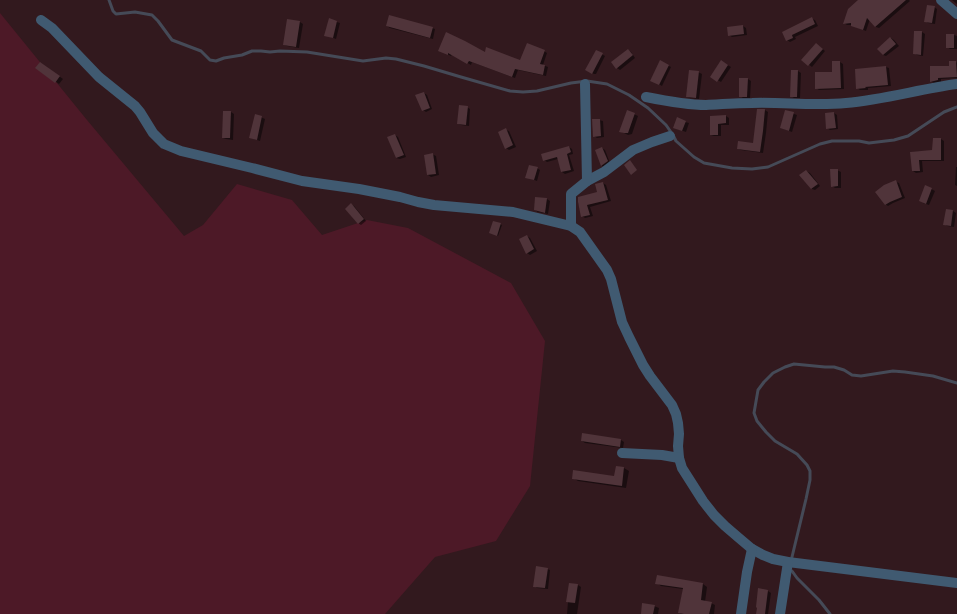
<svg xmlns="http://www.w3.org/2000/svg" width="957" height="614" font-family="Georgia,serif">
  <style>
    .green { fill: #4d1927 }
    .shadow { fill: #0007 }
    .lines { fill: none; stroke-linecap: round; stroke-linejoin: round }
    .stream { stroke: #454a57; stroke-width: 3 }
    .building { fill: #50343a }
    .minor { stroke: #405a71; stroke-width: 10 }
  </style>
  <rect width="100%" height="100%" fill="#32191e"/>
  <polygon class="green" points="0,13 87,120 184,236 203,225 237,184 292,200 322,235 367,220 408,228 511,283 545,341 530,486 496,541 435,557 385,614 0,614"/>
  <g class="shadow">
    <polygon points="859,0 909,0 910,1 879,28 876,27 870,19 866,31 851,25 847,25 844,23"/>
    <polygon points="952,0 957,0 957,4"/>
    <polygon points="934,7 937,9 935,24 928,23 925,21"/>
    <polygon points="812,19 815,20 818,26 795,37 796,39 790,42 787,40 783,32"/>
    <polygon points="288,20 300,22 303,24 299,48 287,46 284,45"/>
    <polygon points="330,20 340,23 336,39 326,35"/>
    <polygon points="387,26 432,28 435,29 433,39 390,28"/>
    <polygon points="743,26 746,28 747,35 732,37 729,35"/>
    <polygon points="922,32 925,34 923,56 917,55 914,53"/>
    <polygon points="954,35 957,36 957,49 950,49 947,47"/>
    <polygon points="891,38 894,40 899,46 886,56 883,55"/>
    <polygon points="819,46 825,51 812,67 803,60"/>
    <polygon points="628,50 631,52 635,58 620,70 617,68"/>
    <polygon points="544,51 547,53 543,65 548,67 546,76 518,70 515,78 472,62 471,65 452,54 451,56 443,52 485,53 521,61"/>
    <polygon points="596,51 605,56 596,74 594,74 586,70"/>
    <polygon points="660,62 671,67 662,86 651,80"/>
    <polygon points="722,62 731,67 721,82 712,77"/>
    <polygon points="840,62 843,64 844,89 819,90 816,88 833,73"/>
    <polygon points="956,62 957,63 957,78 941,79 941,82 934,83 931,81"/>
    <polygon points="41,63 63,79 59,84 37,68"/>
    <polygon points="886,67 889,68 891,86 868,88 868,90 860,90 857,88"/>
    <polygon points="792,71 798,71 801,73 800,98 794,98 791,96"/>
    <polygon points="698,72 702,74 699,99 690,98 687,97"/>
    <polygon points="748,79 751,81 750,98 743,98 740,96"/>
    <polygon points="424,93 427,95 432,109 426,112 423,110"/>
    <polygon points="467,107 470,109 469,126 461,125 458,124"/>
    <polygon points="765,110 768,112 766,133 763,153 741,150 738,149 754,145"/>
    <polygon points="627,111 638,116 632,134 628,135 620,131"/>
    <polygon points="786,111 797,115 792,132 781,128"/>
    <polygon points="231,112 234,114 233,140 226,139 223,138"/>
    <polygon points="834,113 837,115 838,129 830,130 827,128 826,114"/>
    <polygon points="256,115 265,119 260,141 251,138"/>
    <polygon points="726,116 729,118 729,125 721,125 721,136 714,136 711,135 711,117"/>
    <polygon points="599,120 603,121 604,137 597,138 594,136"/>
    <polygon points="685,122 689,123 686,132 677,129"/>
    <polygon points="506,130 509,131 516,147 509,150 506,148"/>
    <polygon points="395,135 398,137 406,157 400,159 396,158"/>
    <polygon points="934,139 941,139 944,141 944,161 922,161 923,172 916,173 913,171 911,152 933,151"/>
    <polygon points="569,147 572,149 573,154 569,155 574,171 565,174 562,172 558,159 547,162 544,160"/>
    <polygon points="602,148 605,150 610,163 605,167 602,166 596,151"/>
    <polygon points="432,154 436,156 439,175 431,177 428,175"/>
    <polygon points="956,167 957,167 957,186 955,185"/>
    <polygon points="537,168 540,170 537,181 527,177"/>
    <polygon points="837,170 841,172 841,188 835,188 832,186"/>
    <polygon points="806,171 810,173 820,186 815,190 812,189 801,176"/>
    <polygon points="896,182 899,183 905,198 893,203 888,206 885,204"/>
    <polygon points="603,183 606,185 611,201 590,207 593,216 585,218 582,216 578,202 599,193 597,185"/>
    <polygon points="926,186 935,191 929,205 923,203"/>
    <polygon points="547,199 550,201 548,214 538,212 535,210"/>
    <polygon points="351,205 354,206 366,221 361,225 358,223"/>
    <polygon points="947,210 953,211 956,213 954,227 947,226 944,224"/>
    <polygon points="500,224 502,225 498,236 492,233"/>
    <polygon points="527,236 530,238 537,251 530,255 527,253"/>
    <polygon points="583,435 621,440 624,442 623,448 585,443 582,441"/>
    <polygon points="624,468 629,471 626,488 578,481 573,478 615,477"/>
    <polygon points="547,569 550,570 548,589 537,588 534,586"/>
    <polygon points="658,576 703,584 707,587 705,602 711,603 715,605 714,614 682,614 679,613 683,589 661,586 657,583"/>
    <polygon points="578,585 581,587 577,614 567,614 568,602"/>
    <polygon points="768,591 771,593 768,614 757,614"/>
    <polygon points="654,606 659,608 658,614 642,614"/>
  </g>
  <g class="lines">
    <g class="stream">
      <polyline points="109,0 113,11 116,14 135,12 152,15 158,21 172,40 201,51 210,60 216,61 224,58 242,55 252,51 261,51 270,52 280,51 307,52 363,61 386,58 396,59 424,66 461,77 510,91 523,92 537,91 571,83 587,81 607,84 629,95 648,108 666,125 673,135 676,141 694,157 704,163 732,168 752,169 768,167 820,144 832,141 859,141 869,143 894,140 908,136 944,112 957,107"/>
      <polyline points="792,557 806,499 810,480 810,471 807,465 797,454 775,441 766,432 757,421 754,413 758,390 764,382 773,373 785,367 794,364 825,367 834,367 844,370 852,375 861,376 893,371 905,372 933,376 957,383"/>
      <polyline points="792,571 797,578 819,600 830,614"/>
    </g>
  </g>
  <g class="building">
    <polygon points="858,0 906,0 875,27 867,18 863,30 851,26 851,23 843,24 848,9"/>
    <polygon points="927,5 935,6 932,23 924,22"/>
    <polygon points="389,15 433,27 430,38 386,26"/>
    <polygon points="812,17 815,24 792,35 793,38 786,41 782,32"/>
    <polygon points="329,18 337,21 333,38 324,36"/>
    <polygon points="287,19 300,21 296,47 283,45"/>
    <polygon points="743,25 744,34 728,36 727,27"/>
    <polygon points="914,31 922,31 921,55 913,54"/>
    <polygon points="446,32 465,41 485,52 486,47 520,60 527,43 545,50 540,64 545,65 543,75 515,69 512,77 469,61 467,64 448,53 448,55 438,51"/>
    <rect x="946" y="34" width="8" height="14"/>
    <polygon points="890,37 896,44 883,55 877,49"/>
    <polygon points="816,43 823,49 808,66 801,60"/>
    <polygon points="628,49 633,55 616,69 611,62"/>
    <polygon points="596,50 603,53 592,74 585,70"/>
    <polygon points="660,60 669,65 659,85 650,81"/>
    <polygon points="721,60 728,65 717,82 710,77"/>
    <polygon points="832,61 840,61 841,88 815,89 815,72 832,72"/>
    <polygon points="949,61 956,61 957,77 938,78 938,80 930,82 930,66 949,66"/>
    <polygon points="40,62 60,76 55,83 35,68"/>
    <polygon points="886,66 888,85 865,87 866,88 856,89 855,69"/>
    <polygon points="689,70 699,71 696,98 686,97"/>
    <polygon points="791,70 798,70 797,97 790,97"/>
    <polygon points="739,78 748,78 747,97 739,97"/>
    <polygon points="424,92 430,108 422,111 415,95"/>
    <polygon points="459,105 468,106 466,125 457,124"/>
    <polygon points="757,109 765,109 763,131 760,152 737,149 738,141 753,143"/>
    <polygon points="627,110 635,113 628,133 624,133 619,132"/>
    <polygon points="785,110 794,112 789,131 780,128"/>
    <polygon points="223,111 231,111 230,138 222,138"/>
    <polygon points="834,112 836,128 826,129 825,113"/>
    <polygon points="255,114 262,116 257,140 249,138"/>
    <polygon points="726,115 726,123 718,124 718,135 710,135 710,116"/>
    <polygon points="677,117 686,121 682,131 673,128"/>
    <polygon points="592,119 600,119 601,136 593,137"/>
    <polygon points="506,128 513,145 505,149 498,132"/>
    <polygon points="395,134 404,155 396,158 387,137"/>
    <polygon points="933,138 941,138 941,160 919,160 920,171 912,171 910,152 932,150"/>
    <polygon points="569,146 571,152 567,154 571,170 561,172 557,157 543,161 541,154"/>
    <polygon points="602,147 608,161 601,166 595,150"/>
    <polygon points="433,153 436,174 427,175 424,155"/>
    <polygon points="630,160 637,170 631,175 624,165"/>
    <polygon points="529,165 538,167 534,180 525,178"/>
    <polygon points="830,169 838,169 838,186 831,187"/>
    <polygon points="806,170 818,184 811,189 799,175"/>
    <polygon points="896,180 902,197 890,202 885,205 875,192 884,185"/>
    <polygon points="603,182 608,200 587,205 590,215 581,217 578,202 578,197 597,192 595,184"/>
    <polygon points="925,185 932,188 926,204 919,201"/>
    <polygon points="535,197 547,198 545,213 534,210"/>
    <polygon points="351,203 364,219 358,224 345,209"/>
    <polygon points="946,209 953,210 951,226 943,225"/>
    <polygon points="493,221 501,223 497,236 489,233"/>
    <polygon points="527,235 534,249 526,254 519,239"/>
    <polygon points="582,433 621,439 620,447 581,441"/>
    <polygon points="616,466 624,467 622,486 572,479 573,470 614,476"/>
    <polygon points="536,566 548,568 545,588 533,587"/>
    <polygon points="657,575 703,583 701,600 712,602 709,614 684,614 678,613 683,588 655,584"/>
    <polygon points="569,583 578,584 575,603 566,602"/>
    <polygon points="758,588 768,590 765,614 756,614 757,608 756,607"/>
    <polygon points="642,603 655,605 653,614 641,614"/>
  </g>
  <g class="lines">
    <g class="minor">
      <polyline points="941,0 957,14"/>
      <polyline points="41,20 52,28 99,77 135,106 140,112 153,133 164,144 181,151 252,168 302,181 359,189 400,197 418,202 434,205 513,212 571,226 580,232 607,270 611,279 622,322 629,337 643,365 650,376 672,405 676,414 678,423 679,434 678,446 679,458 682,468 703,501 714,515 725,526 739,538 752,549 763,555 773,559 788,562 957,583"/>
      <path d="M646,97C666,101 686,105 706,105C722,104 737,103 752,103C783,102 815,106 846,103C883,100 920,89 957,84"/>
      <polyline points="587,181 604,172 633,150 652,142 670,136"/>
      <polyline points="571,226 571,194 587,181 585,84"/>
      <polyline points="622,453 662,455 679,458"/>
      <polyline points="741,614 747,572 752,549"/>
      <polyline points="780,614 788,562"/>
    </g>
  </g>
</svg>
